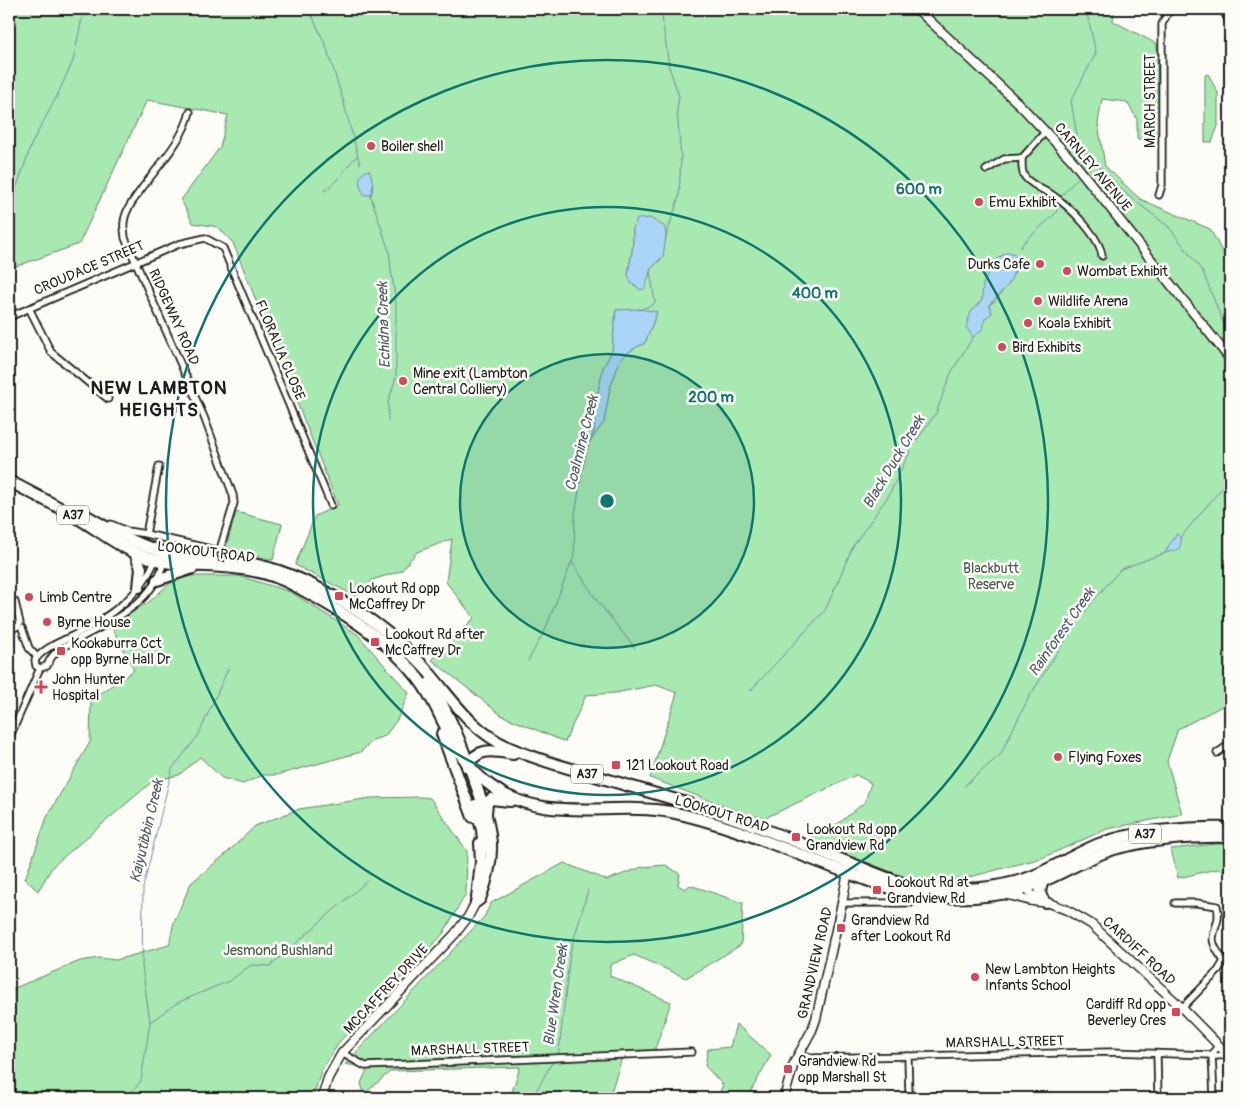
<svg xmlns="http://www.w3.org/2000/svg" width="1239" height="1107" font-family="Pangolin,sans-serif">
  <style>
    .green { fill: #a8e8b1; stroke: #628266; fill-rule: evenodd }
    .water { fill: #abd5f6; stroke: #728b9f }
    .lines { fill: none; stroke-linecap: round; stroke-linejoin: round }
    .stream { stroke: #728b9f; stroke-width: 1 }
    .street-casing { stroke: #1c1c1c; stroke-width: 9 }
    .secondary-casing { stroke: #1c1c1c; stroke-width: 11 }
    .highway-casing { stroke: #1c1c1c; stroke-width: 14 }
    .street { stroke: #fdfcf7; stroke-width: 5.5 }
    .secondary { stroke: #fdfcf7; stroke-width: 8 }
    .highway { stroke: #fdfcf7; stroke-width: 10 }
    .ring { fill: none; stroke: #0f766e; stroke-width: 2.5 }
    .poi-dot { fill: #d1495b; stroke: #fdfcf7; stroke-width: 2 }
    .labels { text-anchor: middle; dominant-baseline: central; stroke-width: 5; stroke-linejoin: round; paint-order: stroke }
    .shield { fill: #fdfcf7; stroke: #605f5e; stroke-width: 1 }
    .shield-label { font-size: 12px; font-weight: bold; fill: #1c1c1c }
    .street-label { font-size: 14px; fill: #1c1c1c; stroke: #fdfcf7 }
    .poi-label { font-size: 14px; fill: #1c1c1c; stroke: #fdfcf7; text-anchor: start }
    .park-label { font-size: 14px; fill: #465949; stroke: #fdfcf7 }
    .water-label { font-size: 15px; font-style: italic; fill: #4e5d68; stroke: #fdfcf7 }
    .district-label { font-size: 19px; font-weight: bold; letter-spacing: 1px; fill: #1c1c1c; stroke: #fdfcf7 }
    .centre { fill: #0f766e; stroke: #fdfcf7; stroke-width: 2.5 }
    .ring-label { font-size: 15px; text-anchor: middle; font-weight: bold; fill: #0f766e; stroke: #fdfcf7; stroke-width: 5; stroke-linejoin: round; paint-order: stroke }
  </style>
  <rect width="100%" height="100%" fill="#fdfcf7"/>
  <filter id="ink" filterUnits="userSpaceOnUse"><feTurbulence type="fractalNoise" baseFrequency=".02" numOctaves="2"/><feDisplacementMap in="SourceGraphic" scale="10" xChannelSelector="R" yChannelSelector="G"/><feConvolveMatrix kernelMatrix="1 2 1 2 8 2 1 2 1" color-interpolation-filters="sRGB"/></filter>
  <g filter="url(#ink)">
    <g class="green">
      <path d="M9,9H1114L1113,21L1157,44L1159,139H1137V119L1127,102L1102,99L1098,123L1105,166L1140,199L1210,229L1230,266V702L1178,729L1167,761L1182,814L1107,829L1042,858L966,878L923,884L806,839L839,823L865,802L871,783L856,775L765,818L743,813L650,778L677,693L656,685L615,693L586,695L565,742L501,715L432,660L474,618L446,582L452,539L417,552L401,571L372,580L357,597L295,565L315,516L338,505L233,243L218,227L193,223L181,200L220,147L228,115L147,100L79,244L9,269ZM633,229L661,259L651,269L628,275L633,245ZM1008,252L1019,268L1014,272L1008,284L995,301L989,305L985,318L971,312L982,300L990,269L998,258ZM616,310L657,312L645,343L633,349L621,358L610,388L604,422L591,440L594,432L596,402L603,368L612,351Z"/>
      <polygon points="1208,74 1218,93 1218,126 1212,142 1205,142 1205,75"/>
      <polygon points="236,512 282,524 273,560 226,548"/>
      <polygon points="189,576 239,576 291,592 357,634 409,693 397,720 385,736 373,740 361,752 277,775 263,775 243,784 222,778 200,757 179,775 153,781 53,866 38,891 25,879 47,817 90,742 91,700 134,670 110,624 149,602 170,583"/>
      <polygon points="421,797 430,798 467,851 466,894 443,934 340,1041 321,1071 313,1098 9,1098 9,992 12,989 80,961 99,958 116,960 169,945 174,922 191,883 226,854 255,826 299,809 371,798"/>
      <polygon points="1216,844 1230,844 1230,872 1217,869 1178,878 1171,849"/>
      <polygon points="564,863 607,880 642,867 666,865 680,874 678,885 685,889 690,885 743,903 741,945 686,978 634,955 610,965 610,976 671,1002 654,1052 623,1055 609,1098 510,1098 520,1067 391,1071 364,1094 361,1083 368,1068 345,1064 484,917 491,903"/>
      <polygon points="736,1024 771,1055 751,1091 750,1098 717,1098 723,1085 705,1066 708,1049 730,1047"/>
    </g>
    <g class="water">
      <path d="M369,170C373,178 374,187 371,195H365C358,186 356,174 369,170Z"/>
      <polygon points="650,218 665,227 666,237 663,256 651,269 645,288 641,290 631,283 628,275 633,245 633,229 637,219"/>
      <polygon points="1008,252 1015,254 1018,261 1019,268 1014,272 1009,284 989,305 992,313 985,318 983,329 973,337 966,327 971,312 982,300 983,284 990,269 998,258"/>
      <polygon points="639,309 657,312 645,343 633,349 621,358 610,388 604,422 589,443 594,432 596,402 603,368 612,351 616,310"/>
      <path d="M1177,534C1183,539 1181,543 1179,549L1165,553L1172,540Z"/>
    </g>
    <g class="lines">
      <g class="stream">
        <polyline points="309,9 326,46 343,100 360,164"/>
        <polyline points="661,9 669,67 679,96 677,110 681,158 679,196 665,240"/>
        <polyline points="1086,9 1096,53 1071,101 1078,142 1094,161 1125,193 1169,227 1203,272 1228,335 1230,347"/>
        <polyline points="1090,168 1093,162"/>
        <path d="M324,191C338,182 345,168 357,156"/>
        <polyline points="370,194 389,251 391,270 396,303 396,377 388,403 388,421"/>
        <polyline points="1059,198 1078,178"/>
        <polyline points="9,233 15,192 32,143 56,98 73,61 84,9"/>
        <polyline points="1020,248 1025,241 1056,213 1059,202"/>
        <polyline points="639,310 653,305 655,302 650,271"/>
        <polyline points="1180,538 1226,483 1230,464"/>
        <polyline points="572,562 598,602 635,648"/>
        <polyline points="528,661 545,630 574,556 575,515 583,467 589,443"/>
        <polyline points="751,690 826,609 853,546 889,495 912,447 936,413 951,373 973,337"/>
        <polyline points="964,786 1000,755 1028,699 1056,654 1092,602 1121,569 1165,553"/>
        <polyline points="150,1022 177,1003 231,980 251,965 270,966 367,881"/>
        <polyline points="557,1056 559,1051 570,953 588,890"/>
        <polyline points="127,1098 141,1081 150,1022 142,966 143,888 172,769 198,736 228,669"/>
        <polyline points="532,1098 553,1061"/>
      </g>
      <g class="street-casing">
        <g id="street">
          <polyline points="1222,9 1230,23"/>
          <path d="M1046,131L1022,158C1022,164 1021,172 1025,177C1030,184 1043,190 1051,194C1068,205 1100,236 1102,256"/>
          <polyline points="986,170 1004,159 1022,158"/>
          <polyline points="1159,195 1162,185 1162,24 1170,9"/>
          <polyline points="29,308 51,352 108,399"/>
          <polyline points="9,317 179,244 205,238 223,248 331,505"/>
          <path d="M111,524L127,531L146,534L215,550L220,549L234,503L233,495L204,417L125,238C125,233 123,227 124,222C125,211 133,201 140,191C157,167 183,141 190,112"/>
          <polyline points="146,534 159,466"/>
          <polyline points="9,603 15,602 20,623"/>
          <polyline points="22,628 29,648 37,657"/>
          <polyline points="9,630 18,626"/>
          <path d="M40,668L36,666L35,660C45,647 60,642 74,635C108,618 142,595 156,558"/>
          <path d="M40,668L47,666C53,649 68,645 84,636C117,619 156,599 164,560"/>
          <polyline points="9,739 40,668"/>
          <polyline points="1217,753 1230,744"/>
          <polyline points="842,903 911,903"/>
          <path d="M1175,903H1197L1217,906C1221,922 1214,925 1213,939C1213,947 1220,955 1224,961L1218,971L1182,1008"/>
          <polyline points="342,1053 365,1066 692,1052"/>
          <polyline points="798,1054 811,1058 1110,1052 1212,1055 1216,1056 1230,1055"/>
          <polyline points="1157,1054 1158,1098"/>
          <polyline points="908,1056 909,1098"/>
          <polyline points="1214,1098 1212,1055 1218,1045"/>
        </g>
      </g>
      <g class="secondary-casing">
        <g id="secondary">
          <polyline points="917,9 1021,106 1072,160 1230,359"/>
          <polyline points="1026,884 1031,894 1036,898 1067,910 1091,924 1181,1007 1230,1057"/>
          <path d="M1006,895C1018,896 1029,902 1041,902"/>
          <polyline points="322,1098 328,1078 342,1053 455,934 468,917 476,902"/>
          <polyline points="784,1098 794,1063 812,1030 816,1019 842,903 847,877 846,868"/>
        </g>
      </g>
      <g class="highway-casing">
        <g id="highway">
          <path d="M9,481C33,494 58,506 81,520C107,536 122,550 153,559C180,567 207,565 234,568C257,570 280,577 299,588C344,613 393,642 423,685C447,721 452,758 491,786C544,825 611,801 671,812C726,823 787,850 840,870C872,882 903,895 938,897C972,899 1008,896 1039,883C1063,873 1084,860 1108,851C1140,840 1196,836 1230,837"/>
          <path d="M87,516C129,541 163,558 213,560"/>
          <polyline points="135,553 141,568 139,587"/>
          <path d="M230,561C296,564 381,620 425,668C451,697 470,730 508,747C533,758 560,766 586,773C628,786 671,798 713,811C757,825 799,843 842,860C861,867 880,876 899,882C926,889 954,890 981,888C1001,886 1021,882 1040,873C1060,864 1079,852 1099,844C1136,830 1191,827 1230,828"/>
          <polyline points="157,580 193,568"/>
          <path d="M429,683C449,712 461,743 473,777C481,798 489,820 491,843C492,863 487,881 480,899L476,902"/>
          <polyline points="442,734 473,817"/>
          <path d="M467,767C477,746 494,751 513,754"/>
          <polyline points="475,805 482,830 484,849"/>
          <polyline points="486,813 487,803 491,799 510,801"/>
          <path d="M1043,881C1040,890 1038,895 1045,902"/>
          <polyline points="477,898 481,862 480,843"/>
        </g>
      </g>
      <use href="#street" class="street"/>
      <use href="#secondary" class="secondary"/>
      <use href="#highway" class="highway"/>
    </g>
  </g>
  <circle cx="607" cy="501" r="147" fill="#0f766e" fill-opacity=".12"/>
  <g class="ring">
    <circle cx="607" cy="501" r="147"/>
    <circle cx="607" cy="501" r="294"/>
    <circle cx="607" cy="501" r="441"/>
  </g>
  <g class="poi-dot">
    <circle cx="371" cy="146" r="5"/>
    <circle cx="979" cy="202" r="5"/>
    <circle cx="1040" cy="264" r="5"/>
    <circle cx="1067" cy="271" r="5"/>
    <circle cx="1038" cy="301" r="5"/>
    <circle cx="1028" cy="323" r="5"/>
    <circle cx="1002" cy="347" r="5"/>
    <circle cx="403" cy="381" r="5"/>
    <rect x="334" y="591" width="10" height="10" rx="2.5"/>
    <circle cx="29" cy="597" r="5"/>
    <circle cx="47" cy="622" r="5"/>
    <rect x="370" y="637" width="10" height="10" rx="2.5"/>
    <rect x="56" y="646" width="10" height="10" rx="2.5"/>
    <path d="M38.5 679.5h5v5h5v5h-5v5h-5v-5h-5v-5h5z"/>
    <circle cx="1058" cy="757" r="5"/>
    <rect x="611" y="760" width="10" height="10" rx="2.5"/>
    <rect x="791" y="832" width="10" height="10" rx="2.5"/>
    <rect x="872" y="885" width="10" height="10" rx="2.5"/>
    <rect x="836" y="923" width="10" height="10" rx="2.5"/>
    <circle cx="975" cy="977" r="5"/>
    <rect x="1171" y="1007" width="10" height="10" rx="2.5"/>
    <rect x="783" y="1064" width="10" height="10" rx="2.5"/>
  </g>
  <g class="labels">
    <g class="shield">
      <rect x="57" y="505.5" width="32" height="19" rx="4"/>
      <rect x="571" y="764.5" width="32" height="19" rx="4"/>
      <rect x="1129" y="824.5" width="32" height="19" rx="4"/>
    </g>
    <g class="shield-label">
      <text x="73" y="515">A37</text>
      <text x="587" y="774">A37</text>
      <text x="1145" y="834">A37</text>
    </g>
    <g class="street-label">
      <text transform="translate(1150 101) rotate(-90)">MARCH STREET</text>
      <text transform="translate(1093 167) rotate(50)">CARNLEY AVENUE</text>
      <text transform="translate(89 268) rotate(-23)">CROUDACE STREET</text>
      <text transform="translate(174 317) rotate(66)">RIDGEWAY ROAD</text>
      <text transform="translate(280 350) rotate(67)">FLORALIA CLOSE</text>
      <text transform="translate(206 552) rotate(7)">LOOKOUT ROAD</text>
      <text transform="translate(722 814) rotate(17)">LOOKOUT ROAD</text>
      <text transform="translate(1139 951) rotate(43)">CARDIFF ROAD</text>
      <text transform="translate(815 963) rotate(-77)">GRANDVIEW ROAD</text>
      <text transform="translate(386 989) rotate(-47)">MCCAFFREY DRIVE</text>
      <text transform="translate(1005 1042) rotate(-1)">MARSHALL STREET</text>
      <text transform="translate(470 1049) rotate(-2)">MARSHALL STREET</text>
    </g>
    <g class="poi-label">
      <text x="381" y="146">Boiler shell</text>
      <text x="989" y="202">Emu Exhibit</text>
      <text x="1030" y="264" text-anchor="end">Durks Cafe</text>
      <text x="1077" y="271">Wombat Exhibit</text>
      <text x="1048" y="301">Wildlife Arena</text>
      <text x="1038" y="323">Koala Exhibit</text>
      <text x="1012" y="347">Bird Exhibits</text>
      <text x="413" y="373">Mine exit (Lambton<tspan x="413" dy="16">Central Colliery)</tspan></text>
      <text x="349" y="588">Lookout Rd opp<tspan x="349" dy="16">McCaffrey Dr</tspan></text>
      <text x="39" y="597">Limb Centre</text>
      <text x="57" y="622">Byrne House</text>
      <text x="385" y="634">Lookout Rd after<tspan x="385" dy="16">McCaffrey Dr</tspan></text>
      <text x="71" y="643">Kookaburra Cct<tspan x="71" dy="16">opp Byrne Hall Dr</tspan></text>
      <text x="52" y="679">John Hunter<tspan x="52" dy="16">Hospital</tspan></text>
      <text x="1068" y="757">Flying Foxes</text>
      <text x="626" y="765">121 Lookout Road</text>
      <text x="806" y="829">Lookout Rd opp<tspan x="806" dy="16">Grandview Rd</tspan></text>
      <text x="887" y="882">Lookout Rd at<tspan x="887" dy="16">Grandview Rd</tspan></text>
      <text x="851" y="920">Grandview Rd<tspan x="851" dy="16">after Lookout Rd</tspan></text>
      <text x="985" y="969">New Lambton Heights<tspan x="985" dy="16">Infants School</tspan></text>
      <text x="1166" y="1004" text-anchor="end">Cardiff Rd opp<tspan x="1166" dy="16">Beverley Cres</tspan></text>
      <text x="798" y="1061">Grandview Rd<tspan x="798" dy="16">opp Marshall St</tspan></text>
    </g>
    <g class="park-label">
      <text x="991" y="568">Blackbutt<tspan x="991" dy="16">Reserve</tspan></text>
      <text x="278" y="950">Jesmond Bushland</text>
    </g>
    <g class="water-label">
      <text transform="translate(384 325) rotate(-92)">Echidna Creek</text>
      <text transform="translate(582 443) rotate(-76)">Coalmine Creek</text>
      <text transform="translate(894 462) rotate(-59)">Black Duck Creek</text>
      <text transform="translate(1062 632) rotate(-55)">Rainforest Creek</text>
      <text transform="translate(147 831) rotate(-77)">Kaiyutibbin Creek</text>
      <text transform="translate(556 995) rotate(-82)">Blue Wren Creek</text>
    </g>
    <g class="district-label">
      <text x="159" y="388">NEW LAMBTON<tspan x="159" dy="22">HEIGHTS</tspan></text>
    </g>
  </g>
  <circle cx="607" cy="501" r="8" class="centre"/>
  <g class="ring-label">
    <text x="919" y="194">600 m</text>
    <text x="815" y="298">400 m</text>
    <text x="711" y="402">200 m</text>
  </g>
  <rect width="1239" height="1107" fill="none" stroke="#fdfcf7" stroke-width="30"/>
  <rect x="15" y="15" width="1209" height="1077" fill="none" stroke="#1c1c1c" stroke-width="2" filter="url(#ink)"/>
</svg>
